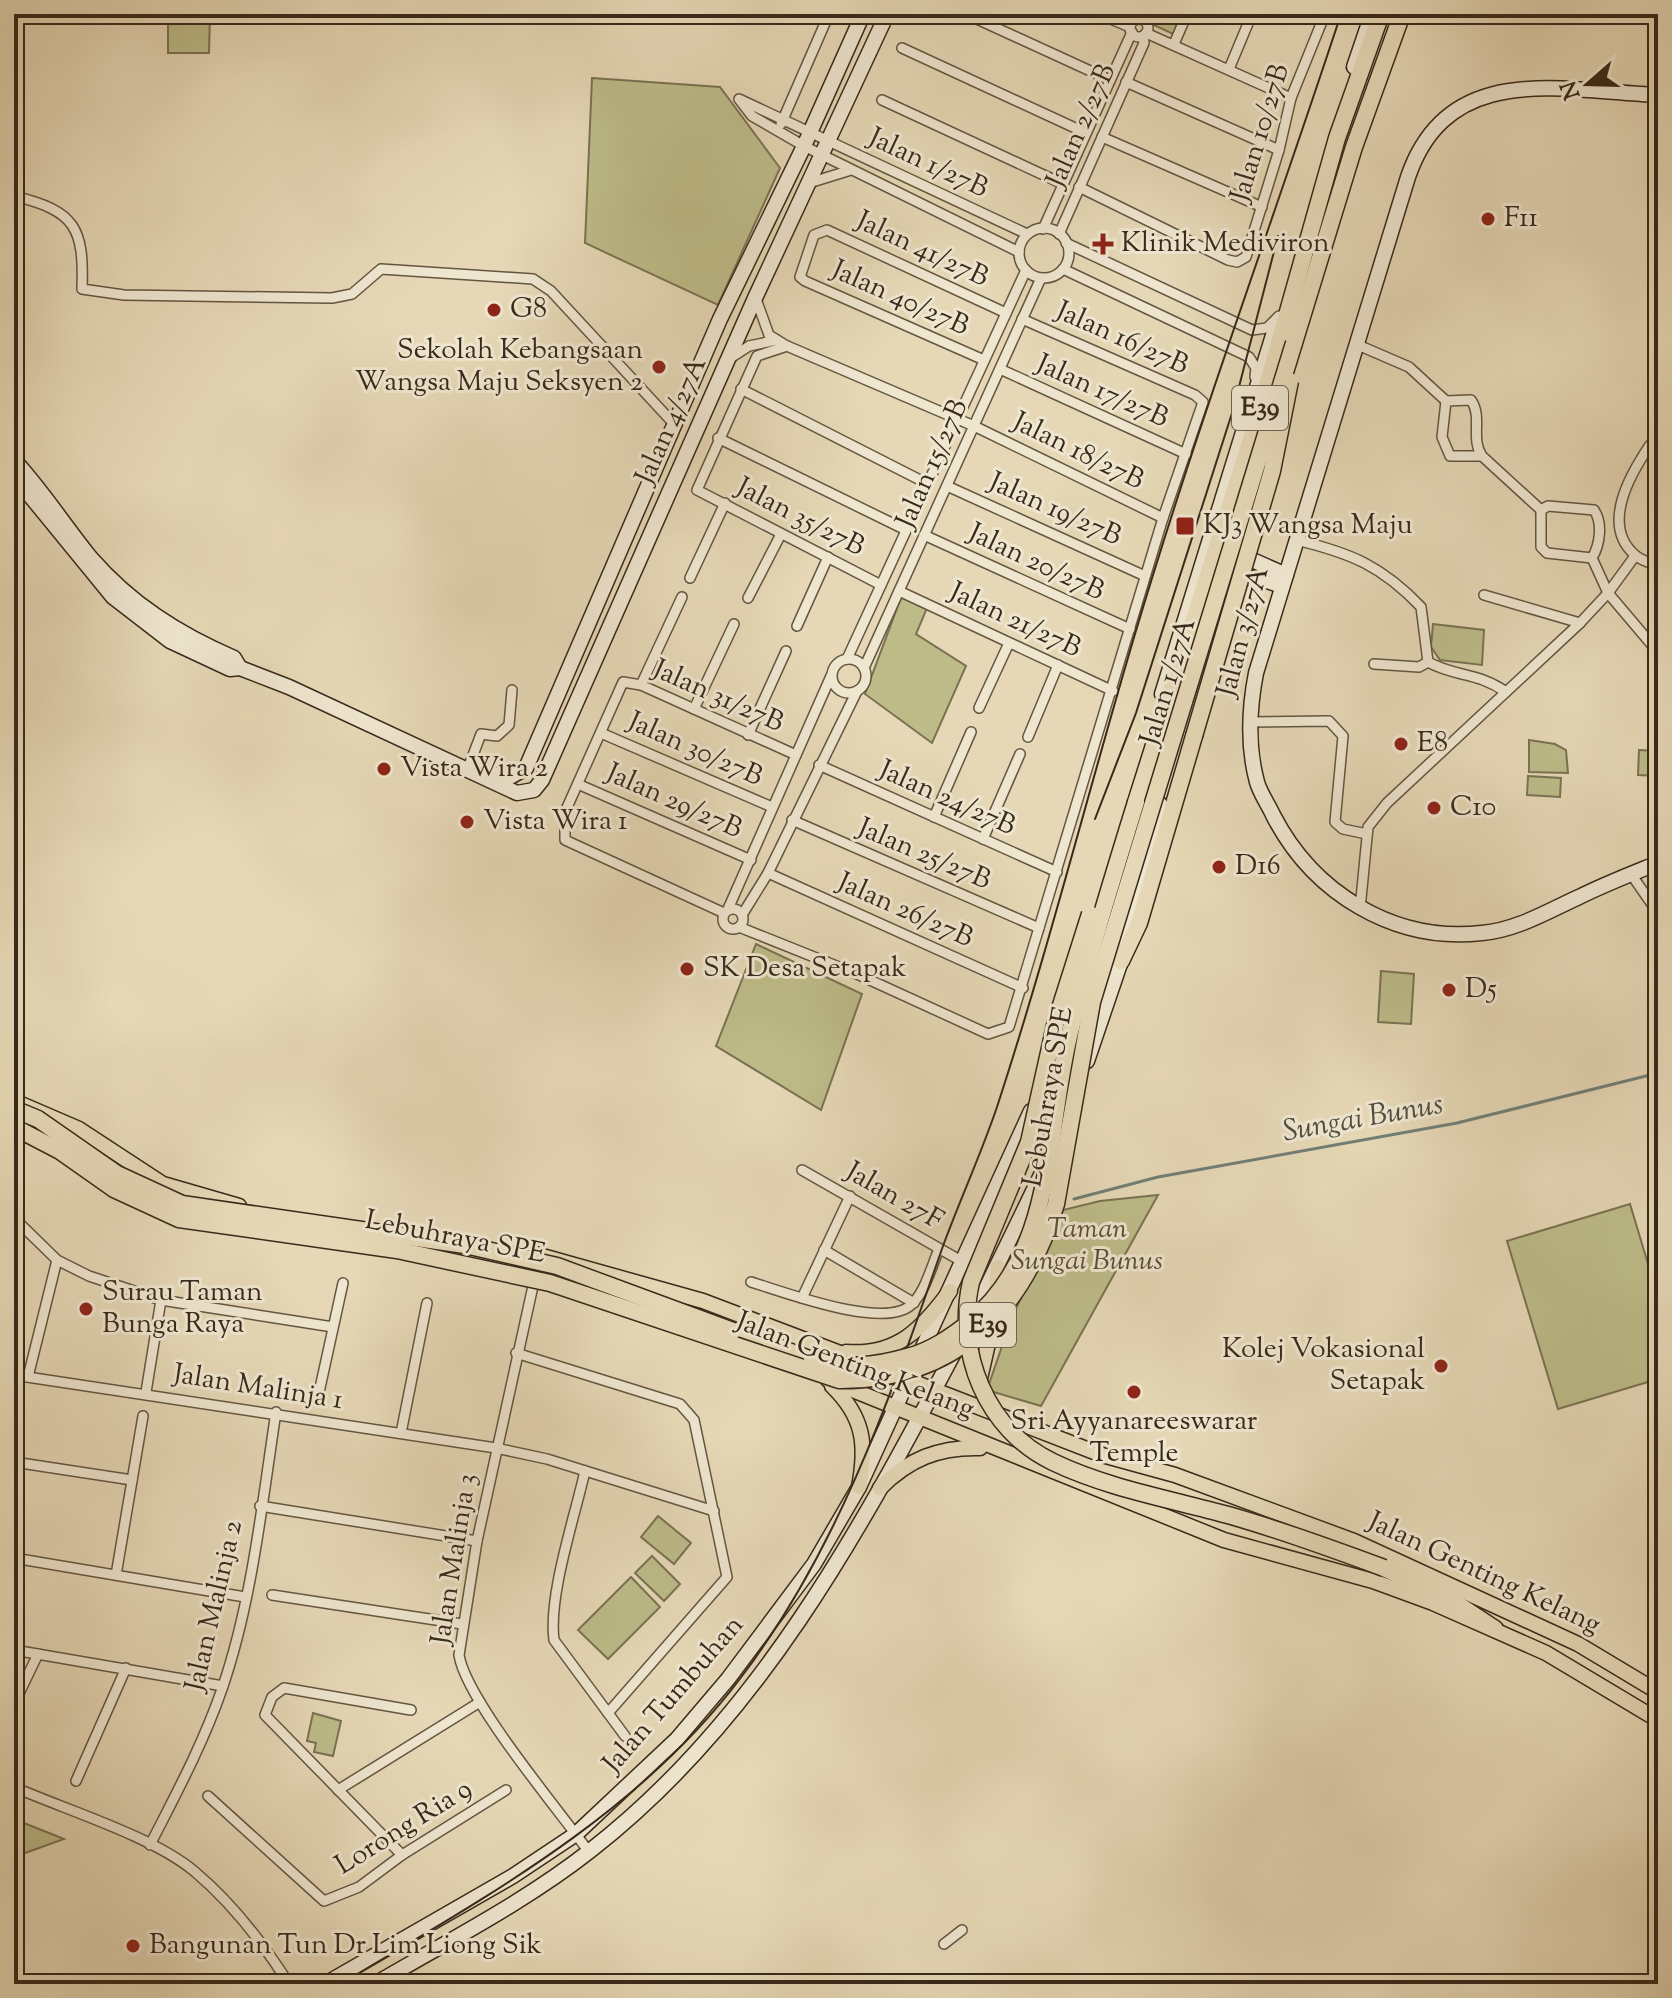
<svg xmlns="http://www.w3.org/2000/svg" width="1672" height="1998" font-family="'Sorts Mill Goudy',serif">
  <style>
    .green { fill: #bdbc89; stroke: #7a7252; stroke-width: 2 }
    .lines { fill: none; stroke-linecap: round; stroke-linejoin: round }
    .stream { stroke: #717f76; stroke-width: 3 }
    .street-casing { stroke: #645541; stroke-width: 12 }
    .secondary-casing { stroke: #38291a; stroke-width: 17 }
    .primary-casing { stroke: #38291a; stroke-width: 17 }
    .highway-casing { stroke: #38291a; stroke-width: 19 }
    .street { stroke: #efe6d0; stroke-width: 9 }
    .secondary { stroke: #efe6d0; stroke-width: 14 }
    .primary { stroke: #e6d8b6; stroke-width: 14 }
    .highway { stroke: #e6d8b6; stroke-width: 16 }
    .tram { stroke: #38291a; stroke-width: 2 }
    .highway-bridge-casing { stroke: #38291a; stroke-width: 19; stroke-linecap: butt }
    .highway-bridge { stroke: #e6d8b6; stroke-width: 16 }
    .poi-dot { fill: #8f2418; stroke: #efe6d0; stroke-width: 3 }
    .labels { text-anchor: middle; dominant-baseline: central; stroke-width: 6; stroke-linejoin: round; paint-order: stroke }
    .shield { fill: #efe6d0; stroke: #6f6251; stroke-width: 2 }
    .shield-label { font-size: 26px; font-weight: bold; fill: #38291a }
    .street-label { font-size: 28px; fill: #38291a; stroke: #efe6d0 }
    .poi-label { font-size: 28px; fill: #38291a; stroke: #efe6d0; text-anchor: start }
    .park-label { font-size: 28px; font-style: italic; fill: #594e36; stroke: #efe6d0 }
    .water-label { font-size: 30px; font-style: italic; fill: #504d40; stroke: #efe6d0 }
  </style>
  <rect width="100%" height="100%" fill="#e6d8b6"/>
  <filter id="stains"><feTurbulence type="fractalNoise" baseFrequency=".0025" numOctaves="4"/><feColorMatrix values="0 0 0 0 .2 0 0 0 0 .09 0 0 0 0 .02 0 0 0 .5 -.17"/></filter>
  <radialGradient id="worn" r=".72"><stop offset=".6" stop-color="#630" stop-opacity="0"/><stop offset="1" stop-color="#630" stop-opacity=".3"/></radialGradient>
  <g class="green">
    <polygon points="168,14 210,14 209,53 168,53"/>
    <polygon points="1130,14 1181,14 1173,34"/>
    <polygon points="592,78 720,87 780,168 718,305 585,243"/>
    <polygon points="902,595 927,608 916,634 966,666 932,743 865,694"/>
    <polygon points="1433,624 1484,630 1482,665 1440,660 1431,647"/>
    <polygon points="1529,740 1555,744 1566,750 1568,773 1529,772"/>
    <polygon points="1639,750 1658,751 1658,776 1638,775"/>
    <polygon points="1528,776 1561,778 1560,797 1527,795"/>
    <polygon points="756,944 862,994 821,1110 716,1046"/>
    <polygon points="1381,971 1414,974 1411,1024 1378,1022"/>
    <polygon points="1158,1195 1041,1406 987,1390 1012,1317 1063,1210 1100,1201"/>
    <polygon points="1630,1204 1658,1297 1658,1379 1558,1409 1507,1241"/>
    <polygon points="658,1516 691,1543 674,1564 641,1537"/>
    <polygon points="652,1556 680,1584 664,1601 635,1573"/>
    <polygon points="631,1577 660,1607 608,1659 578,1630"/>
    <polygon points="313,1713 341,1721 333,1756 314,1752 316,1743 307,1741"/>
    <polygon points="14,1819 64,1839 14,1857"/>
  </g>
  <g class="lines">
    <polyline class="stream" points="1074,1199 1158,1177 1457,1123 1658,1073"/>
    <g class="street-casing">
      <g id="street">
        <polyline points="966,14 1110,80"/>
        <polyline points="1099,14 1130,27"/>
        <circle cx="1139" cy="28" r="9"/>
        <polyline points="1146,33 1291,98"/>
        <polyline points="1174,44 1187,14"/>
        <polyline points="902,48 1086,133"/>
        <polyline points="1229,69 1252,14"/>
        <polyline points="1126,82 1279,150"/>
        <polyline points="882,100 1063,184"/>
        <polyline points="781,124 829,14"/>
        <polyline points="1102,137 1262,207"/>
        <polyline points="809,183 851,170"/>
        <polyline points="1079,187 1228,260 1237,262 1246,257 1279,150 1291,98 1325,14"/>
        <path d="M14,196C76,211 84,228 82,289L124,295L332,298L352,294L381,269L533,279L551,291L674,424"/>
        <circle cx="1044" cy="253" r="25"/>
        <polyline points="1043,229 1132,32"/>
        <polyline points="1059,234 1144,43 1143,36"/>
        <polyline points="1066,243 1252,330 1267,328 1279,316"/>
        <polyline points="1019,252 804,146 752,116 739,99 1027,234"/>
        <polyline points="1063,269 1249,357 1256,368 1255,377"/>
        <polyline points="756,299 769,335 787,346 974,426 1163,518"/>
        <polyline points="1358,345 1409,367 1446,401"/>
        <polyline points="787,346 757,356 697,490 881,585"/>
        <polyline points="729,359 749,346 777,340"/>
        <polyline points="984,360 805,281 800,277 814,235 827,230 1006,313"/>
        <polyline points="1000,369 1186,454"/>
        <polyline points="741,389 928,484"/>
        <polyline points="718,438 906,530"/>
        <path d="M1658,445H1650C1631,473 1600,525 1635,555C1640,560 1651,563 1658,566"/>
        <path d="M1482,456H1450L1442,437L1446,401L1471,400C1483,417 1470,438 1482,456L1541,510"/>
        <polyline points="947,486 1145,576"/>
        <path d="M1548,506L1594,510C1603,523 1600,545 1592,558L1547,553L1541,547V510Z"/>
        <polyline points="924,535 1130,629"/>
        <path d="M1296,540C1351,553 1382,566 1421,607L1428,662C1455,677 1478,672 1506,692"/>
        <polyline points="1592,558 1608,593 1658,652"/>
        <polyline points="690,578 725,503"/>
        <polyline points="899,591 1113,691"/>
        <polyline points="1484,595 1580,623"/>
        <polyline points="748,598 781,534"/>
        <polyline points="797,626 828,557"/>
        <circle cx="849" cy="676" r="17"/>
        <polyline points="847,659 1026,270"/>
        <polyline points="1374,664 1419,667 1428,662"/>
        <polyline points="864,668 1041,278"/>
        <polyline points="641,685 682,597"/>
        <polyline points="979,708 1009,643"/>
        <polyline points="694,709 734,624"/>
        <polyline points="1249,722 1329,721 1343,736 1335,822 1343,829 1367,834"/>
        <polyline points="601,733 772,807"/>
        <polyline points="748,735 786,651"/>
        <polyline points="1028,737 1058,665"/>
        <polyline points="819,765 1057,872"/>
        <polyline points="468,768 481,734 497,736 509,725 512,690"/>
        <polyline points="580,785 751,860"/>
        <polyline points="934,817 971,732"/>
        <polyline points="792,820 1039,928"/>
        <polyline points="983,839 1020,754"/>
        <polyline points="768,873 1023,988"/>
        <polyline points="1631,874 1658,913"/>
        <circle cx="733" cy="919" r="10"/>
        <polyline points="728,909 831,676"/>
        <polyline points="1360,909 1368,827 1387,803 1580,623 1608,593 1635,556"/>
        <polyline points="724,913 565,840 565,812 623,682 641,685 796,755"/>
        <polyline points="742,915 768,873 857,691"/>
        <polyline points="739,927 859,975 988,1034 1009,1027 1163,518 1203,402 1195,395 1022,319"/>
        <polyline points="802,1170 963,1262"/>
        <polyline points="14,1218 57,1260 89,1276 161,1300 333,1327"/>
        <polyline points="824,1250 914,1303"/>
        <path d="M751,1282C784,1292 886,1331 912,1304C925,1292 932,1265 939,1249"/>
        <path d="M533,1286L477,1541L459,1655C466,1700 558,1809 589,1852"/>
        <polyline points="802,1298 850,1196"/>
        <polyline points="516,1353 680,1404 694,1420 727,1577 608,1713"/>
        <polyline points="14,1375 496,1448 547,1459 714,1511"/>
        <polyline points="28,1377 57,1260"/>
        <polyline points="146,1392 161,1300"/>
        <polyline points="318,1397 343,1283"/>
        <polyline points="401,1433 427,1303"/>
        <polyline points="14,1462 132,1480"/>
        <path d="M585,1471C575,1516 548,1596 554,1640L625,1736"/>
        <polyline points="260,1506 477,1541"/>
        <polyline points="14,1558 245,1597"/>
        <polyline points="116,1575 143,1416"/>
        <polyline points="272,1595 462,1624"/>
        <polyline points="14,1650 223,1686"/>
        <polyline points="14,1704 38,1654"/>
        <polyline points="76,1781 126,1668"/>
        <path d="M14,1787C66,1810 152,1836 194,1871C231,1902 263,1943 289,1984"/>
        <polyline points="338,1790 480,1702"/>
        <polyline points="208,1796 324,1901 359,1887 402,1855 506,1790"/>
        <path d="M150,1845C176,1794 203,1744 222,1689C252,1602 262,1504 276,1412"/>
        <polyline points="402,1855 265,1715 272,1697 284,1688 411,1710"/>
        <polyline points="944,1944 962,1930"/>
      </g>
    </g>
    <g class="secondary-casing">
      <g id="secondary">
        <polyline points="1354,67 1372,14"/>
        <path d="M1658,95C1561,91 1448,60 1408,177L1256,673C1249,709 1247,745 1257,782C1260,793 1268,804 1273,815C1313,893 1394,943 1482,933C1517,930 1548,911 1579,897C1605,884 1631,874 1658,863"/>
        <path d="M14,460C42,490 64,525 90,557C131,604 178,634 234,658L240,668"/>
        <polyline points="14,476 113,597 170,641 230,669 240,668 289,687 517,793 534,790 542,780 755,298 887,14"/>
        <polyline points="1241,536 1250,559 1286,575"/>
        <path d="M1224,594C1240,570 1258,578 1282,586"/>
        <polyline points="1162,694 1274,332"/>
        <polyline points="491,774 510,777 526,768 720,319 804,146 863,14"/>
        <polyline points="1087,1061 1121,961 1160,804"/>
        <polyline points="974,1313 1042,1173"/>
        <polyline points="325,1984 513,1876 576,1834 677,1739 728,1679 814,1564 859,1487 1031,1111"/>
        <path d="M375,1984C448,1941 525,1902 591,1850C758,1720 859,1532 956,1349"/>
      </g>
    </g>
    <g class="primary-casing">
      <g id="primary">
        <polyline points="14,1101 79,1129 163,1184 239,1206"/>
        <polyline points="528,1252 703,1301 869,1364"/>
        <path d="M846,1352C897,1356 922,1329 950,1291"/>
        <polyline points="888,1372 1102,1455 1175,1475 1354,1541 1578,1644 1658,1692"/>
        <polyline points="828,1380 1224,1540 1373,1581 1433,1603 1546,1653 1658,1720"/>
        <polyline points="979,1383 992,1326 998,1267"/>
        <path d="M832,1386C864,1417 867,1445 859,1487"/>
        <path d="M880,1488C909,1459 938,1447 980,1448"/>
      </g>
    </g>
    <g class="highway-casing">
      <g id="highway">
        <polyline points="1294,343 1354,147 1402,14"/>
        <polyline points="1136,802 1259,414 1337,138 1381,14"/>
        <polyline points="1121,961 1139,923 1194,736"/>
        <polyline points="1384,1568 1454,1602 1495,1629"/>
      </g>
    </g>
    <use href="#street" class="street"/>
    <use href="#secondary" class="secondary"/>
    <use href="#primary" class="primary"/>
    <use href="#highway" class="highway"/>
    <g class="tram">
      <polyline points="1095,819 1136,713 1233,410 1278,236"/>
      <path d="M341,1984C484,1898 636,1816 739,1680C838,1551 890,1398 943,1246C960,1200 981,1154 997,1107C1048,951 1088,792 1135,634C1197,426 1273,221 1341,14"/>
    </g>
    <g class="highway-bridge-casing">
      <g id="highway-bridge">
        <polyline points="1194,736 1272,471 1290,381"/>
        <path d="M1090,914L1056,1021L1029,1142L971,1282C955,1352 986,1430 1053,1462C1107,1488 1170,1499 1228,1515C1281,1530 1333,1549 1384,1568"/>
        <polyline points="14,1109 38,1119 117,1174 182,1204 465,1245 557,1266 733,1331"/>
        <path d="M14,1127L60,1151L114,1189L179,1219L397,1250L550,1283L839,1380C956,1381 1023,1311 1056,1204L1092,1002L1294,343"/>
        <path d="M812,1359C844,1370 875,1366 907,1357C931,1351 951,1337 970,1322C1056,1251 1045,1135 1069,1036C1088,957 1112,880 1136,802"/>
      </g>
    </g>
    <use href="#highway-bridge" class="highway-bridge"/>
  </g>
  <g class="poi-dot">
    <circle cx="1488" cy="219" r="8"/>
    <path d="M1099 232h8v8h8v8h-8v8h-8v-8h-8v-8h8z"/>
    <circle cx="494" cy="310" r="8"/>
    <circle cx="659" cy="367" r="8"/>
    <rect x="1175" y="516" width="20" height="20" rx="4"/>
    <circle cx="1401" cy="744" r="8"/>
    <circle cx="384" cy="769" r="8"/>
    <circle cx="1434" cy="808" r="8"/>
    <circle cx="467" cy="822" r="8"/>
    <circle cx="1219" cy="867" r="8"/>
    <circle cx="687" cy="969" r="8"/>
    <circle cx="1449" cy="990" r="8"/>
    <circle cx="86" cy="1309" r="8"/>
    <circle cx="1441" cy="1366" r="8"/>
    <circle cx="1134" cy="1392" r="8"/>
    <circle cx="133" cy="1946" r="8"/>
  </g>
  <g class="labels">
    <g class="shield">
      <rect x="1232" y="386" width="56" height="44" rx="6"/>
      <rect x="960" y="1303" width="56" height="44" rx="6"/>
    </g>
    <g class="shield-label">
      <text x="1260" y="408">E39</text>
      <text x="988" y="1325">E39</text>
    </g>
    <g class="street-label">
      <text transform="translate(1082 126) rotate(-66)">Jalan 2/27B</text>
      <text transform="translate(1261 133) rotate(-73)">Jalan 10/27B</text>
      <text transform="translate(928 164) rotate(25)">Jalan 1/27B</text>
      <text transform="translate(922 250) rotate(25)">Jalan 41/27B</text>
      <text transform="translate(900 299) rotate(24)">Jalan 40/27B</text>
      <text transform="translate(1122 339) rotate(24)">Jalan 16/27B</text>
      <text transform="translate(1102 392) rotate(24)">Jalan 17/27B</text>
      <text transform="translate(672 421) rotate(-66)">Jalan 4/27A</text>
      <text transform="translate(1078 452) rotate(26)">Jalan 18/27B</text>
      <text transform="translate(933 464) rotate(-66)">Jalan 15/27B</text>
      <text transform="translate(1055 510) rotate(24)">Jalan 19/27B</text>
      <text transform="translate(800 518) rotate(27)">Jalan 35/27B</text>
      <text transform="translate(1036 563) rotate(25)">Jalan 20/27B</text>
      <text transform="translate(1015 621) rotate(25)">Jalan 21/27B</text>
      <text transform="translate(1244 632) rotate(-75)">Jalan 3/27A</text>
      <text transform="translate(1169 682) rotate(-73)">Jalan 1/27A</text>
      <text transform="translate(718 697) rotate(24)">Jalan 31/27B</text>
      <text transform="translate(695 750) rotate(24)">Jalan 30/27B</text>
      <text transform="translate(947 799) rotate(24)">Jalan 24/27B</text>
      <text transform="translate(674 802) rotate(24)">Jalan 29/27B</text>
      <text transform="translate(924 855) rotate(23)">Jalan 25/27B</text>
      <text transform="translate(905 911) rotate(24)">Jalan 26/27B</text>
      <text transform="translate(1049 1097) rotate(-80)">Lebuhraya SPE</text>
      <text transform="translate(894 1197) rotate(30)">Jalan 27F</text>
      <text transform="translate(455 1238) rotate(11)">Lebuhraya SPE</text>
      <text transform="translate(855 1366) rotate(21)">Jalan Genting Kelang</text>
      <text transform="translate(258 1388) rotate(9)">Jalan Malinja 1</text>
      <text transform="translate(455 1559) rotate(-81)">Jalan Malinja 3</text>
      <text transform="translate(1484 1574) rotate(25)">Jalan Genting Kelang</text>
      <text transform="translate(215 1606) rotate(-77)">Jalan Malinja 2</text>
      <text transform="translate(674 1695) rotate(-49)">Jalan Tumbuhan</text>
      <text transform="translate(404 1828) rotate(-32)">Lorong Ria 9</text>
    </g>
    <g class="poi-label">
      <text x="1504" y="219">F11</text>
      <text x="1121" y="244">Klinik Mediviron</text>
      <text x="510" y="310">G8</text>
      <text x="643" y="351" text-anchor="end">Sekolah Kebangsaan<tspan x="643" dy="32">Wangsa Maju Seksyen 2</tspan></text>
      <text x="1203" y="526">KJ3 Wangsa Maju</text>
      <text x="1417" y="744">E8</text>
      <text x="400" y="769">Vista Wira 2</text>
      <text x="1450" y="808">C10</text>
      <text x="483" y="822">Vista Wira 1</text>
      <text x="1235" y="867">D16</text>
      <text x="703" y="969">SK Desa Setapak</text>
      <text x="1465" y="990">D5</text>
      <text x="102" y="1293">Surau Taman<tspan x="102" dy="32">Bunga Raya</tspan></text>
      <text x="1425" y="1350" text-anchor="end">Kolej Vokasional<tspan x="1425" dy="32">Setapak</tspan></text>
      <text x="1134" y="1422" text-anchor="middle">Sri Ayyanareeswarar<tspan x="1134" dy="32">Temple</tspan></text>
      <text x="149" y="1946">Bangunan Tun Dr Lim Liong Sik</text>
    </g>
    <g class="park-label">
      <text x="1087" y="1230">Taman<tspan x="1087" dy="32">Sungai Bunus</tspan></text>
    </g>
    <g class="water-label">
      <text transform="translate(1363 1119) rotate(-10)">Sungai Bunus</text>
    </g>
  </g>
  <rect width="1672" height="1998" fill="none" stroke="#e6d8b6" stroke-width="48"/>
  <rect x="16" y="16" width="1640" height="1966" fill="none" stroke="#38291a" stroke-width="4"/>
  <rect x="24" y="24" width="1624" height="1950" fill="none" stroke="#38291a" stroke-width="2"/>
  <g transform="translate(1588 84) rotate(250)" stroke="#efe6d0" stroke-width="6" paint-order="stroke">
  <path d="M0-6L14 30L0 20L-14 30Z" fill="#38291a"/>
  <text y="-12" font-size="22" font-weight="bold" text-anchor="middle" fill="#38291a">N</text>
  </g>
  <rect width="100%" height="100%" filter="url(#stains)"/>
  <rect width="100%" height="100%" fill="url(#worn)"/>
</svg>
